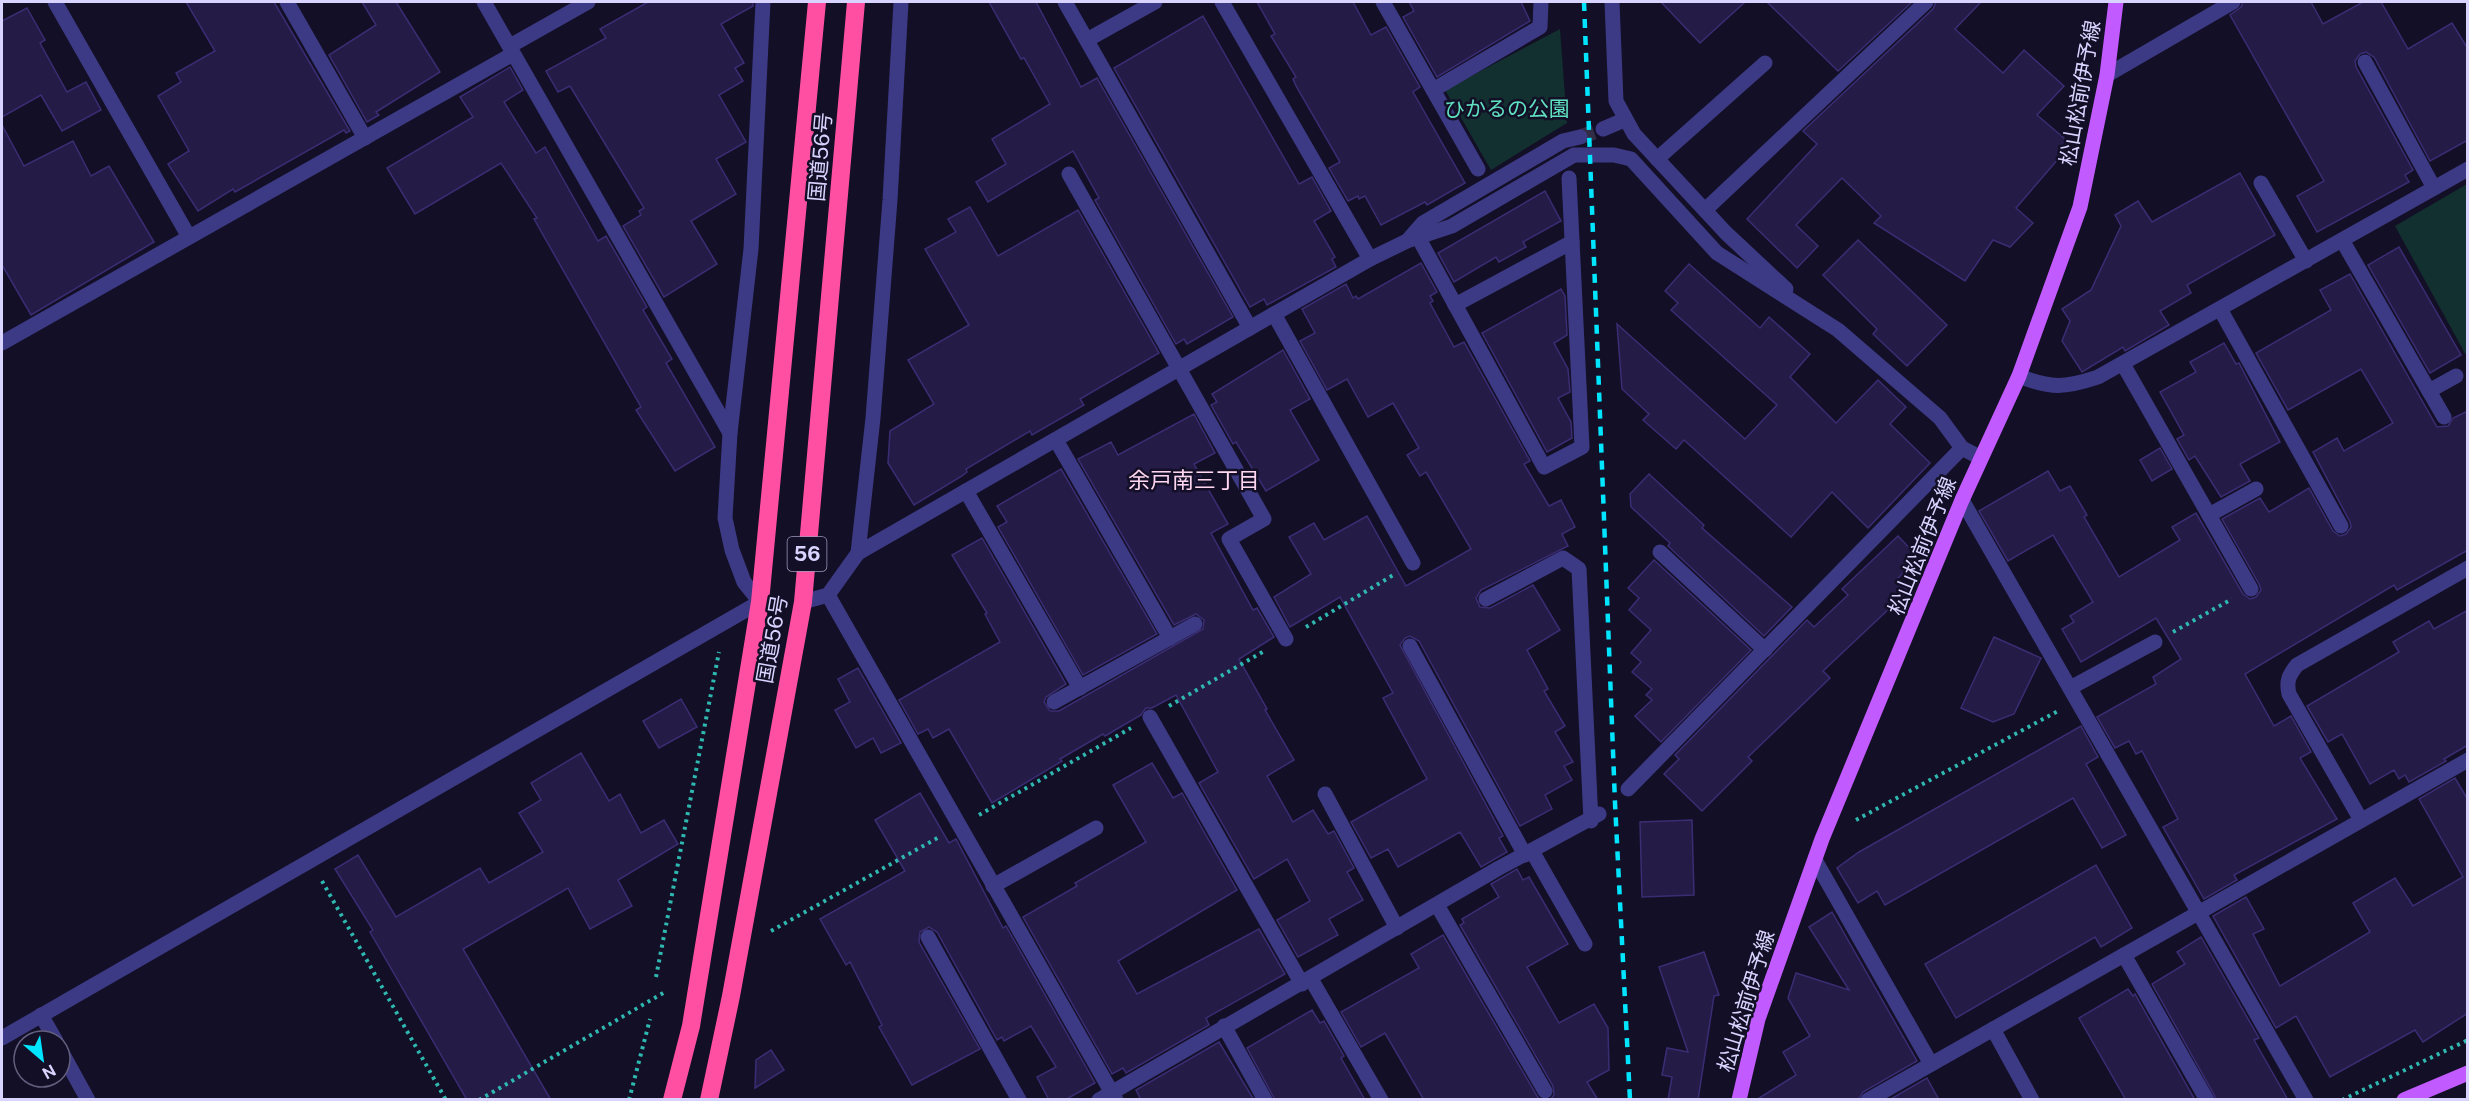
<svg xmlns="http://www.w3.org/2000/svg" width="2469" height="1101" font-family="'Public Sans','Noto Sans JP',sans-serif">
  <style>
    .green { fill: #12302f }
    .building { fill: #241b47; stroke: #3b2d73; stroke-width: 1.5 }
    .lines { fill: none; stroke-linecap: round; stroke-linejoin: round }
    .minor-tunnel { stroke: #312d47; stroke-width: 15; stroke-dasharray: 15 8; stroke-linecap: butt }
    .path { stroke: #2fb8b0; stroke-width: 4; stroke-dasharray: 3 4.5; stroke-linecap: butt }
    .minor { stroke: #3d3a85; stroke-width: 15 }
    .major { stroke: #c25bff; stroke-width: 15 }
    .highway { stroke: #ff4fa3; stroke-width: 18 }
    .rail { stroke: #00e5ff; stroke-width: 4.5; stroke-dasharray: 9 8; stroke-linecap: butt }
    .labels { text-anchor: middle; dominant-baseline: central; stroke-width: 5; stroke-linejoin: round; paint-order: stroke }
    .shield { fill: #130f26; stroke: #9e99be; stroke-width: 1.5 }
    .shield-label { font-size: 20px; font-weight: bold; fill: #d9d4ff }
    .street-label { font-size: 21px; fill: #d9d4ff; stroke: #130f26 }
    .park-label { font-size: 21px; fill: #5fe0c0; stroke: #130f26 }
    .neighbourhood-label { font-size: 22px; fill: #ffd6f0; stroke: #130f26 }
  </style>
  <rect width="100%" height="100%" fill="#130f26"/>
  <g class="green">
    <polygon points="1560,29 1567,123 1491,170 1445,90"/>
    <polygon points="2467,184 2467,357 2395,226"/>
  </g>
  <g class="building">
    <polygon points="186,2 274,2 350,131 346,133 344,130 235,192 233,189 198,211 168,164 189,151 158,96 181,82 176,73 215,51"/>
    <polygon points="362,2 396,2 440,72 376,112 379,115 367,122 329,55 376,25"/>
    <polygon points="648,2 753,2 753,6 721,24 744,63 735,68 743,81 719,95 746,142 716,159 736,194 691,221 717,264 664,297 623,226 641,215 639,211 644,208 570,86 558,92 546,71 606,38 600,29"/>
    <polygon points="989,2 1036,2 1081,87 1097,78 1233,317 1187,344 1184,339 1176,344 1095,200 1099,198 1073,151 988,202 976,182 1006,164 992,139 1050,104 1024,58 1021,59"/>
    <polygon points="1257,2 1353,2 1371,35 1386,27 1420,87 1413,92 1465,183 1427,205 1425,202 1381,225 1365,196 1359,199 1358,196 1348,201 1329,168 1340,162 1296,86 1293,79 1296,77 1271,36 1275,34"/>
    <polygon points="1409,2 1521,2 1530,21 1437,77 1403,17 1414,11"/>
    <polygon points="1661,2 1745,2 1700,43"/>
    <polygon points="1767,2 1912,2 1838,71"/>
    <polygon points="1936,2 1981,2 1955,29 2003,73 2024,50 2064,86 2037,115 2071,144 2016,208 2033,223 2010,247 1993,240 1965,281 1874,223 1881,216 1842,178 1796,225 1818,246 1797,268 1747,219 1817,144 1803,131 1933,9"/>
    <polygon points="2243,2 2311,2 2323,24 2363,2 2381,2 2408,49 2452,23 2468,49 2468,140 2430,161 2374,57 2366,52 2360,54 2355,61 2356,67 2413,170 2405,175 2409,182 2317,232 2297,196 2324,181 2230,15 2241,7"/>
    <polygon points="27,8 45,40 40,43 67,92 86,82 101,110 62,131 41,95 2,117 2,21"/>
    <polygon points="1203,16 1299,184 1312,177 1331,211 1314,221 1335,257 1332,259 1336,267 1267,305 1264,299 1250,307 1114,68"/>
    <polygon points="510,67 523,90 504,102 536,153 545,147 598,241 606,236 647,307 643,310 672,359 666,363 715,447 675,471 636,410 641,407 534,219 537,218 501,163 415,214 387,168 473,117 460,97"/>
    <polygon points="2,125 24,166 73,141 91,176 109,166 154,242 31,315 2,265"/>
    <polygon points="2240,173 2275,235 2187,285 2191,293 2160,311 2169,325 2125,351 2123,347 2082,372 2062,341 2070,321 2062,309 2091,290 2121,226 2115,215 2138,201 2152,222"/>
    <polygon points="1545,191 1561,221 1523,242 1526,247 1499,262 1496,257 1454,282 1438,253"/>
    <polygon points="970,207 998,256 1078,210 1159,353 1080,399 1084,405 1032,435 1030,431 966,469 967,472 962,476 914,505 888,463 890,431 934,404 908,360 969,325 925,249 956,232 948,219"/>
    <polygon points="1858,240 1947,325 1907,366 1873,334 1877,329 1823,275"/>
    <polygon points="2399,247 2461,355 2430,373 2368,265"/>
    <polygon points="1421,263 1437,292 1430,296 1433,301 1430,303 1454,347 1464,342 1530,461 1524,464 1549,506 1561,500 1575,527 1562,534 1568,546 1481,590 1476,598 1480,607 1490,608 1533,585 1560,630 1527,650 1548,689 1544,691 1565,726 1555,732 1573,762 1564,766 1572,780 1545,795 1552,809 1520,826 1419,641 1410,636 1405,638 1400,645 1503,836 1499,838 1507,852 1481,867 1460,832 1398,867 1388,849 1371,858 1351,822 1427,779 1383,698 1393,693 1340,597 1290,627 1274,597 1311,574 1289,537 1314,523 1324,540 1367,516 1406,586 1471,549 1426,472 1420,476 1407,455 1419,448 1393,403 1368,417 1347,379 1327,390 1300,341 1315,333 1302,309 1346,284 1353,298 1356,296 1358,299"/>
    <polygon points="1689,264 1760,328 1769,317 1810,354 1790,377 1836,423 1878,380 1906,407 1890,424 1930,463 1868,528 1832,492 1791,537 1684,440 1676,449 1643,420 1649,414 1622,389 1617,324 1745,439 1777,405 1671,310 1678,303 1665,291"/>
    <polygon points="2350,274 2437,427 2448,426 2453,418 2468,411 2468,550 2397,590 2394,585 2245,674 2274,726 2291,716 2311,752 2300,758 2337,819 2234,875 2237,880 2204,899 2163,827 2178,819 2142,751 2136,754 2129,741 2115,748 2097,717 2156,684 2153,677 2181,659 2156,618 2081,662 2062,629 2074,622 2070,616 2093,602 2053,535 2008,561 1979,511 2048,471 2060,491 2070,486 2087,515 2084,517 2119,577 2180,540 2172,527 2196,513 2243,594 2250,599 2256,597 2261,590 2259,584 2222,519 2260,498 2269,512 2309,488 2333,531 2340,536 2346,534 2351,527 2350,522 2313,452 2337,438 2344,451 2393,423 2361,369 2288,410 2256,353 2331,310 2320,290"/>
    <polygon points="1561,289 1565,296 1567,335 1554,343 1568,369 1570,392 1558,398 1571,422 1572,438 1547,452 1482,333"/>
    <polygon points="2224,343 2236,364 2239,363 2280,442 2240,464 2250,481 2221,497 2195,456 2189,460 2177,439 2184,435 2160,392 2196,372 2190,362"/>
    <polygon points="1283,350 1310,399 1290,410 1319,460 1266,491 1236,442 1233,444 1211,405 1217,402 1212,394"/>
    <polygon points="1194,414 1215,453 1194,464 1228,524 1211,533 1253,610 1257,608 1274,637 1239,659 1267,709 1265,710 1294,760 1267,776 1293,822 1313,810 1328,834 1334,831 1354,868 1347,872 1363,900 1329,919 1338,935 1298,957 1277,920 1310,901 1287,859 1254,879 1199,783 1218,772 1176,695 1152,708 1146,708 1141,715 1105,736 1103,734 1060,759 1062,761 992,803 949,729 933,738 928,729 918,734 899,700 1000,642 985,614 987,613 952,555 982,538 1066,684 1046,697 1044,702 1050,711 1059,711 1203,629 1204,620 1196,614 1174,625 1078,459 1111,442 1118,455"/>
    <polygon points="2160,448 2172,469 2152,481 2140,460"/>
    <polygon points="1061,469 1157,634 1083,675 998,527 1007,522 997,506"/>
    <polygon points="1649,474 1704,525 1702,528 1792,607 1764,636 1668,546 1670,543 1631,507 1630,494"/>
    <polygon points="1898,536 1919,558 1897,579 1908,591 1823,671 1830,678 1748,757 1752,761 1702,811 1664,774 1679,759 1675,755 1807,620 1814,627 1848,595 1842,589"/>
    <polygon points="1654,560 1751,650 1661,742 1635,716 1652,700 1646,695 1652,689 1632,672 1641,662 1631,653 1651,630 1629,610 1639,598 1628,588"/>
    <polygon points="2468,610 2468,745 2444,759 2446,761 2409,782 2405,775 2399,779 2394,770 2370,784 2342,734 2328,742 2307,706 2399,652 2393,642 2429,621 2434,629"/>
    <polygon points="1994,637 2041,658 2014,714 1993,722 1961,708"/>
    <polygon points="858,668 901,743 881,753 873,738 856,748 835,710 850,702 838,679"/>
    <polygon points="681,699 697,727 659,748 643,721"/>
    <polygon points="2081,726 2098,757 2086,764 2126,835 2102,848 2073,798 1885,905 1877,891 1858,903 1837,868 1859,852"/>
    <polygon points="581,753 609,801 620,794 641,833 664,820 678,844 618,880 632,906 590,929 568,888 463,949 551,1100 467,1100 370,932 373,930 335,869 358,855 396,917 480,868 489,883 543,852 519,813 541,800 531,783"/>
    <polygon points="1152,763 1173,798 1182,793 1237,890 1118,961 1137,994 1259,929 1285,974 1206,1018 1209,1025 1126,1073 1123,1068 1112,1074 1023,917 1077,886 1075,883 1146,842 1113,785"/>
    <polygon points="2455,778 2468,800 2468,1013 2423,1042 2415,1030 2330,1077 2296,1016 2276,1028 2213,916 2246,897 2264,929 2253,934 2280,986 2370,932 2353,903 2395,878 2413,906 2463,877 2419,799"/>
    <polygon points="920,793 949,843 956,839 1003,928 1006,926 1095,1083 1065,1100 1049,1100 1037,1077 1056,1067 1031,1026 1004,1041 1002,1037 997,1040 937,932 929,927 920,932 919,942 980,1049 912,1085 879,1027 882,1025 850,962 846,965 820,919 905,871 875,820"/>
    <polygon points="1692,820 1694,895 1642,897 1640,822"/>
    <polygon points="2096,865 2132,928 2101,947 2095,937 1956,1018 1925,964"/>
    <polygon points="1517,869 1523,880 1529,877 1568,944 1527,967 1559,1023 1594,1004 1608,1028 1609,1070 1587,1082 1598,1100 1550,1100 1554,1095 1553,1086 1460,925 1464,923 1462,919 1499,897 1491,884"/>
    <polygon points="1832,912 1917,1061 1863,1092 1858,1100 1756,1100 1796,1075 1783,1052 1810,1036 1788,998 1796,973 1849,990 1809,927"/>
    <polygon points="1443,935 1537,1096 1540,1100 1424,1100 1385,1033 1361,1047 1341,1012 1419,968 1411,954"/>
    <polygon points="2201,937 2259,1038 2254,1040 2288,1100 2217,1100 2152,984 2185,964 2177,952"/>
    <polygon points="1704,952 1719,995 1714,996 1698,1100 1668,1100 1672,1077 1662,1075 1667,1048 1688,1052 1659,967"/>
    <polygon points="2128,989 2133,996 2135,994 2195,1100 2126,1100 2079,1018"/>
    <polygon points="1312,1010 1320,1023 1324,1021 1344,1056 1341,1058 1365,1100 1275,1100 1247,1048"/>
    <polygon points="1219,1042 1254,1100 1141,1100 1136,1090"/>
    <polygon points="771,1050 784,1070 755,1088 756,1060"/>
    <polygon points="1927,1078 1939,1100 1889,1100"/>
  </g>
  <g class="lines">
    <polyline class="minor-tunnel" points="1580,137 1603,129"/>
    <g class="path">
      <polyline points="1306,627 1395,574"/>
      <polyline points="2173,632 2232,599"/>
      <polyline points="1169,706 1266,650"/>
      <polyline points="979,815 1131,728"/>
      <polyline points="1856,820 2058,711"/>
      <polyline points="322,881 446,1100"/>
      <polyline points="771,931 941,836"/>
      <polyline points="656,977 719,652"/>
      <polyline points="479,1100 665,992"/>
      <polyline points="629,1100 650,1019"/>
      <polyline points="2342,1100 2468,1040"/>
    </g>
    <g class="minor">
      <polyline points="55,2 189,237"/>
      <polyline points="287,2 365,138"/>
      <polyline points="484,2 730,433"/>
      <polyline points="1065,2 1250,328"/>
      <polyline points="1222,2 1370,259"/>
      <polyline points="1383,2 1478,169"/>
      <polyline points="1612,2 1616,101 1634,134 1726,233 1786,289"/>
      <polyline points="1087,40 1155,2"/>
      <polyline points="510,46 588,2"/>
      <polyline points="2365,62 2434,188"/>
      <polyline points="2107,75 2233,2"/>
      <polyline points="1433,90 1540,27 1541,2"/>
      <polyline points="1603,129 1624,120"/>
      <polyline points="1657,159 1765,63"/>
      <polyline points="1069,174 1264,519 1229,539 1286,639"/>
      <polyline points="2261,183 2306,261"/>
      <polyline points="1705,210 1926,2"/>
      <polyline points="1418,237 1544,467 1582,447 1569,178"/>
      <polyline points="1409,239 1423,223 1563,141 1580,137"/>
      <polyline points="2342,240 2444,417"/>
      <polyline points="1455,305 1572,242"/>
      <polyline points="2220,309 2341,526"/>
      <polyline points="1274,314 1413,563"/>
      <polyline points="2,343 513,54"/>
      <polyline points="2123,364 2251,589"/>
      <path d="M2019,376C2051,389 2065,388 2098,377L2468,169"/>
      <polyline points="2429,391 2456,376"/>
      <polyline points="1056,440 1170,638"/>
      <polyline points="966,491 1080,688"/>
      <polyline points="1962,500 2306,1100"/>
      <polyline points="2209,515 2256,489"/>
      <polyline points="1660,552 1765,650"/>
      <polyline points="858,553 1370,259 1407,241 1452,226 1574,155 1614,155 1631,159 1717,253 1838,330 1940,418 1962,448 1981,458"/>
      <polyline points="828,595 1116,1100"/>
      <polyline points="1486,599 1563,558 1579,569 1591,821"/>
      <polyline points="803,602 828,595 858,553 873,418 890,200 901,2"/>
      <polyline points="1410,646 1525,855"/>
      <polyline points="2070,688 2155,642"/>
      <polyline points="1054,702 1195,624"/>
      <polyline points="1150,717 1302,984"/>
      <polyline points="1628,789 1962,448"/>
      <polyline points="1325,794 1397,928"/>
      <path d="M2361,820L2289,694C2286,681 2289,675 2297,665L2468,568"/>
      <polyline points="1532,851 1585,944"/>
      <polyline points="1815,860 1931,1064"/>
      <polyline points="993,886 1096,828"/>
      <polyline points="1437,905 1545,1091"/>
      <polyline points="928,937 1019,1100"/>
      <polyline points="2124,955 2207,1100"/>
      <polyline points="1311,979 1381,1100"/>
      <polyline points="41,1015 56,1041"/>
      <polyline points="1224,1026 1265,1100"/>
      <polyline points="1993,1029 2032,1100"/>
      <polyline points="2,1038 760,602 744,582 732,550 725,518 730,433 751,249 763,2"/>
      <polyline points="60,1049 88,1100"/>
      <polyline points="1099,1100 1499,868 1599,814"/>
      <polyline points="1868,1100 2468,760"/>
    </g>
    <g class="major">
      <polyline points="1739,1100 1758,1019 1822,839 1962,500 2019,376 2080,207 2107,75 2116,2"/>
      <polyline points="2404,1100 2468,1073"/>
    </g>
    <g class="highway">
      <polyline points="672,1100 691,1026 760,602 817,2"/>
      <polyline points="709,1100 731,996 803,602 856,2"/>
    </g>
    <polyline class="rail" points="1584,2 1615,803 1630,1100"/>
  </g>
  <g class="labels">
    <rect class="shield" x="787.5" y="537" width="39" height="34" rx="4.5"/>
    <g class="shield-label">
      <text x="807" y="554">56</text>
    </g>
    <g class="street-label">
      <text transform="translate(2080 93) rotate(-80)">松山松前伊予線</text>
      <text transform="translate(820 157) rotate(-85)">国道56号</text>
      <text transform="translate(1922 546) rotate(-68)">松山松前伊予線</text>
      <text transform="translate(772 639) rotate(-80)">国道56号</text>
      <text transform="translate(1746 1001) rotate(-73)">松山松前伊予線</text>
    </g>
    <g class="park-label">
      <text x="1507" y="108">ひかるの公園</text>
    </g>
    <g class="neighbourhood-label">
      <text x="1194" y="480">余戸南三丁目</text>
    </g>
  </g>
  <rect width="2469" height="1101" fill="none" stroke="#d9d4ff" stroke-width="6"/>
  <g transform="translate(42 1059) rotate(151)"><circle r="28" fill="#130f26" stroke="#625e7d" stroke-width="1.5"/>
  <path d="M0-4.5L10 22L0 15L-10 22Z" fill="#00e5ff"/>
  <text y="-9" font-size="16" font-weight="bold" text-anchor="middle" fill="#d9d4ff">N</text>
  </g>
</svg>
